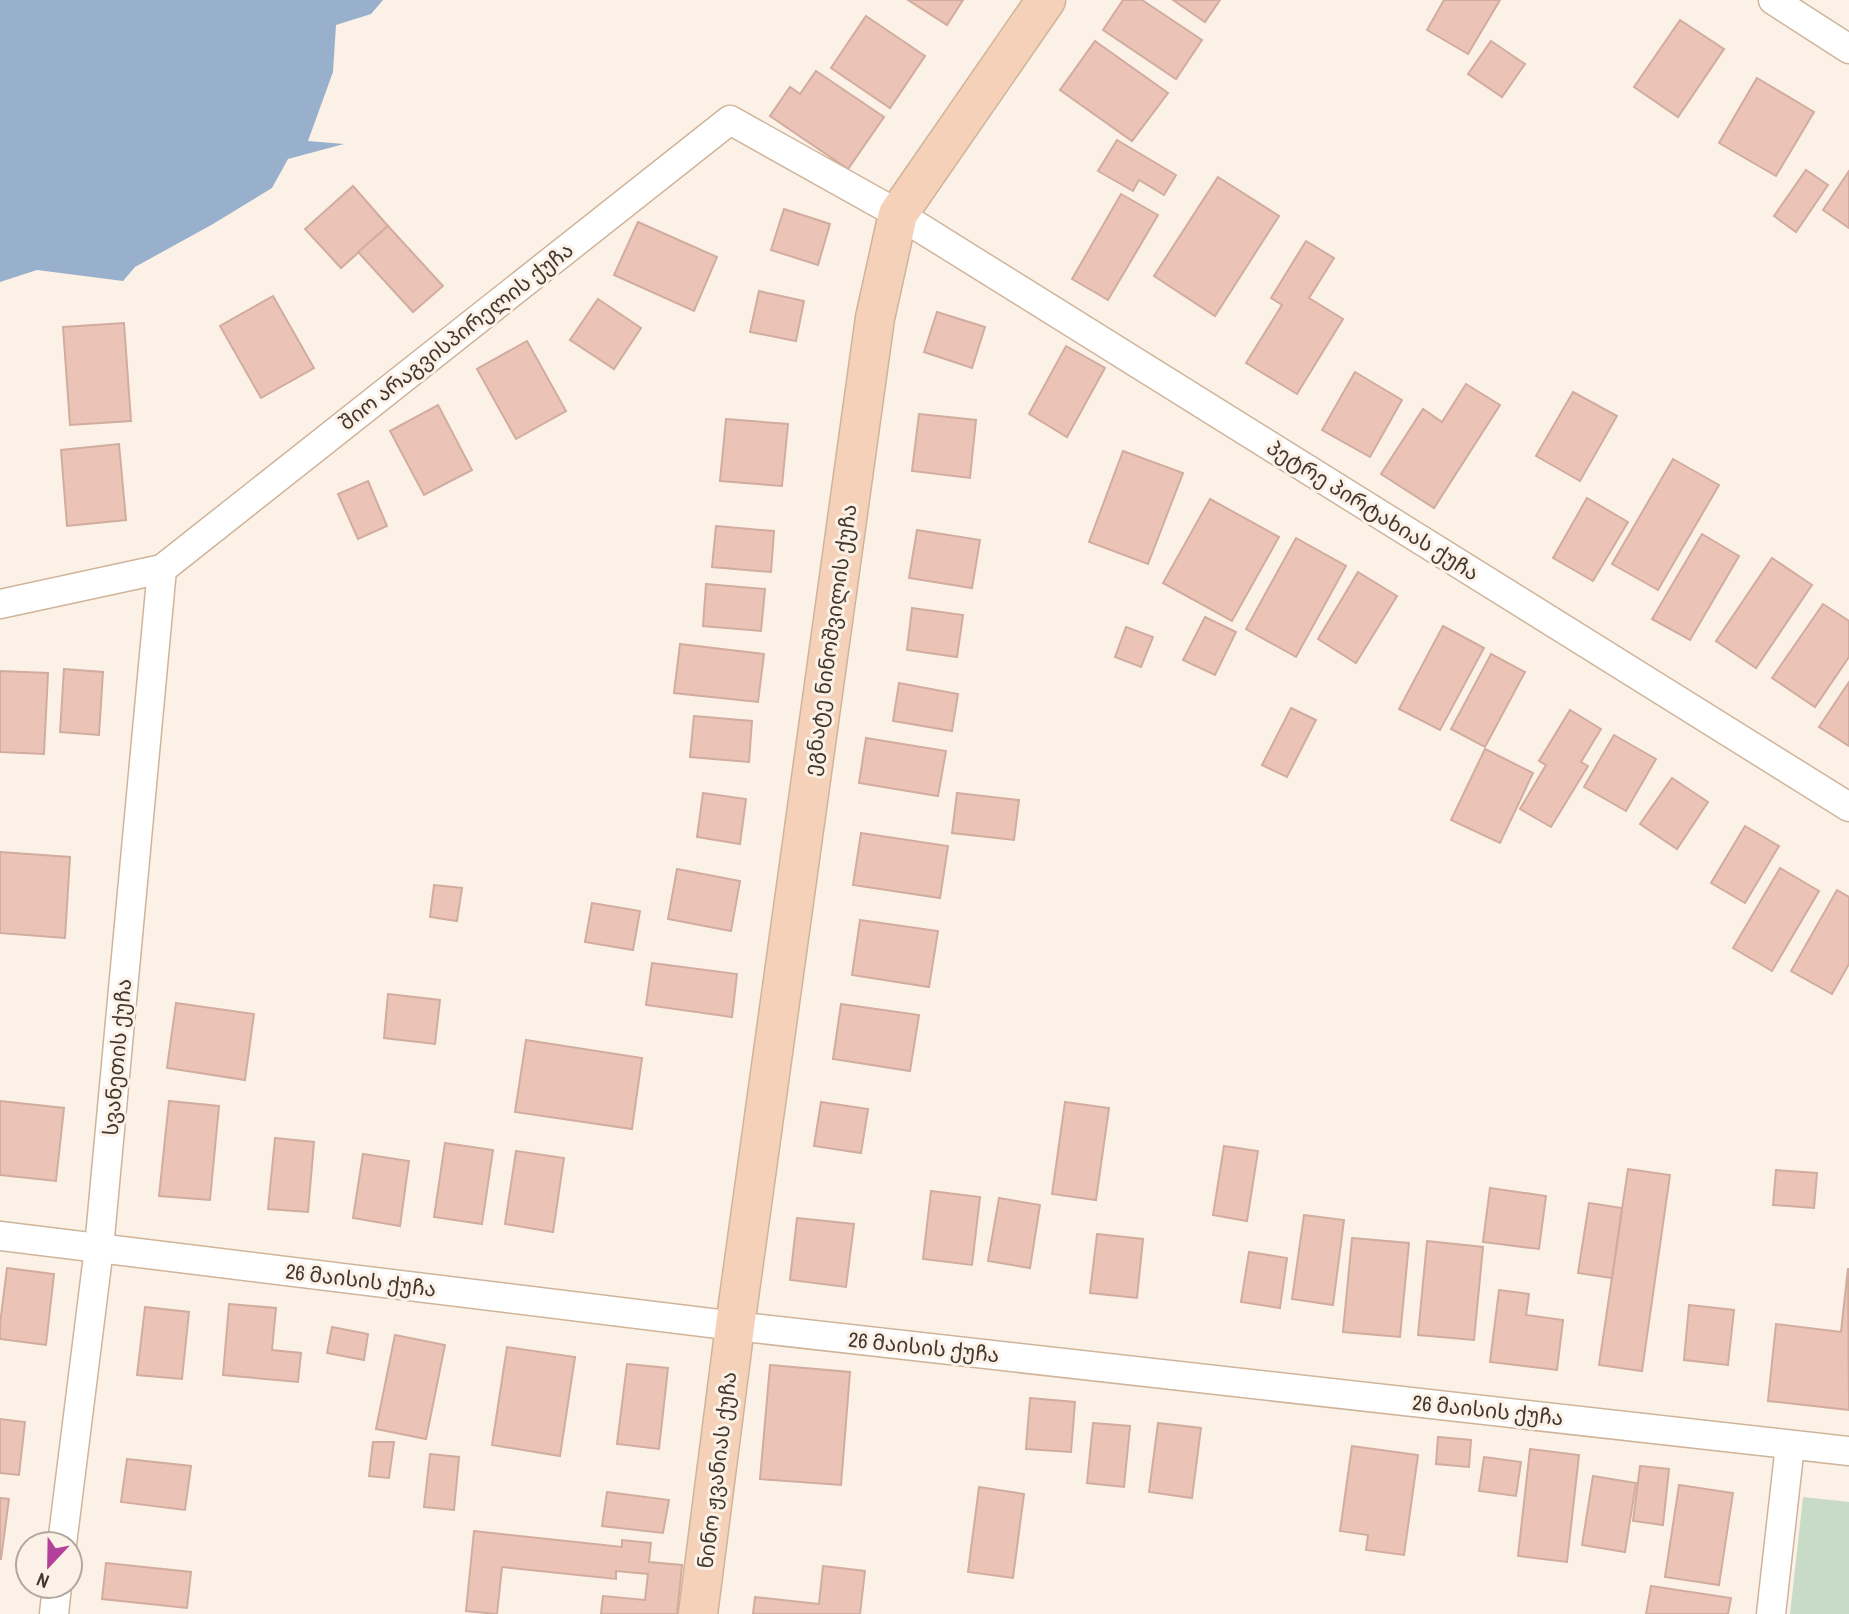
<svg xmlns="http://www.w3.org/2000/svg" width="1849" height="1614" font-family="'Archivo Narrow','Noto Sans Georgian',sans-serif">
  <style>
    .green { fill: #c7dbc7 }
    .water { fill: #99b0cc }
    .building { fill: #ebc4b7; stroke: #d1ac9f; stroke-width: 2 }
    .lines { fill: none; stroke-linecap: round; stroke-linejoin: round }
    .street-casing { stroke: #cfb49a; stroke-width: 31 }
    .secondary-casing { stroke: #cfb49a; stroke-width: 41 }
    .street { stroke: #fff; stroke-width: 28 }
    .secondary { stroke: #f4d1b8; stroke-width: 38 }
    .labels { text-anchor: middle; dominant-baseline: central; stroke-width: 6; stroke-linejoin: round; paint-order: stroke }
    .street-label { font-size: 21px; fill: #43382d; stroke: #fcf1e6 }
  </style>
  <rect width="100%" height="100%" fill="#fcf1e6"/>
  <polygon class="green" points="1803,1497 1849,1502 1849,1614 1790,1614"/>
  <polygon class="water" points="0,0 383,0 371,14 336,25 333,72 308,141 344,144 288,159 272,188 213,224 135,267 123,281 37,270 0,282"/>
  <g class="building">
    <polygon points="908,0 963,0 947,25"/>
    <polygon points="1123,0 1142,0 1202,40 1176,79 1103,30"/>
    <polygon points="1173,0 1220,0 1205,22"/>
    <polygon points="1444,0 1500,0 1468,54 1427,30"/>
    <polygon points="866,16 925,56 890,108 831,68"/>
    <polygon points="1680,20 1724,49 1678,117 1634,87"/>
    <polygon points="1095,41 1168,93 1132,141 1060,90"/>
    <polygon points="1491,41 1525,64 1502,97 1468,74"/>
    <polygon points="816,71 884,117 848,169 770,116 790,87 800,94"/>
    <polygon points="1757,78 1814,112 1776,176 1719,143"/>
    <polygon points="1117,140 1176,175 1164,195 1139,180 1133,191 1098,171"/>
    <polygon points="1806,170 1828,185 1796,232 1774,216"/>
    <polygon points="1849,171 1849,228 1823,210"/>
    <polygon points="1218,177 1279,216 1215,316 1154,276"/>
    <polygon points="353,186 388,226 341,268 305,229"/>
    <polygon points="1121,194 1158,215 1108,300 1072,279"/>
    <polygon points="784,209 830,224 818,265 771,250"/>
    <polygon points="638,222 717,257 694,311 614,275"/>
    <polygon points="388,226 443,286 413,312 358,252"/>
    <polygon points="1306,241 1334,258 1309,298 1343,319 1297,394 1246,363 1282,305 1271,298"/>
    <polygon points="759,291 804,301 796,341 750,332"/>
    <polygon points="273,296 314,368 261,398 220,326"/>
    <polygon points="598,299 641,328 614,369 570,340"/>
    <polygon points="937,312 985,327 972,368 924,352"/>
    <polygon points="124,323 131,421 70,425 63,327"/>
    <polygon points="527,341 566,411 516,439 477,369"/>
    <polygon points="1066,346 1105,368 1067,437 1029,414"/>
    <polygon points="1355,372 1402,400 1370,457 1322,430"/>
    <polygon points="1466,384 1500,405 1434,508 1381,474 1423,409 1442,422"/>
    <polygon points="1573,392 1617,416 1580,481 1536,456"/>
    <polygon points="438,405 472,470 424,495 390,431"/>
    <polygon points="919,414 976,420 970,478 912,471"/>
    <polygon points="726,419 788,424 782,486 720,481"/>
    <polygon points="119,444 126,520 67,526 61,450"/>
    <polygon points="1123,451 1183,473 1148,564 1089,542"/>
    <polygon points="1673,459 1719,485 1658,590 1612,564"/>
    <polygon points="368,481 387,526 358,539 338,494"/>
    <polygon points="1587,498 1628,522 1593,581 1553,558"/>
    <polygon points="1210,499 1279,537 1232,621 1163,583"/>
    <polygon points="716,526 774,531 771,572 712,567"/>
    <polygon points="917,530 980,540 972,588 909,578"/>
    <polygon points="1702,534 1739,556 1690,640 1652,619"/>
    <polygon points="1296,538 1346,566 1296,657 1246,629"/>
    <polygon points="1772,558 1812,585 1756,668 1716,641"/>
    <polygon points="1358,572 1397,596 1356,663 1318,639"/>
    <polygon points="706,584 765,589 761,631 703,626"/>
    <polygon points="1823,604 1849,621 1849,657 1815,707 1772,678"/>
    <polygon points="912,608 963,615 957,657 907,650"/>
    <polygon points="1205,617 1236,632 1215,675 1183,660"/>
    <polygon points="1443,626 1484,648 1440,730 1399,709"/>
    <polygon points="1126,627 1153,637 1141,667 1115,657"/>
    <polygon points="680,644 764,654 758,702 674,693"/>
    <polygon points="1491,654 1525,672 1485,747 1451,729"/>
    <polygon points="64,669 103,672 99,735 60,732"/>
    <polygon points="0,671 48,673 44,754 0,752"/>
    <polygon points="1849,682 1849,746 1819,727"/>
    <polygon points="899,683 958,694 952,731 893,721"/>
    <polygon points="1291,708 1316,720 1287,777 1262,765"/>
    <polygon points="1570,710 1601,729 1581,762 1588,766 1551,827 1520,809 1546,765 1539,761"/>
    <polygon points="694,716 752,721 749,762 690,757"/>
    <polygon points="1614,735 1656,759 1626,811 1584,787"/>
    <polygon points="866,738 946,751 938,796 859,783"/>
    <polygon points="1485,749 1533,773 1500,843 1451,820"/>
    <polygon points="1672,778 1708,802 1677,849 1640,824"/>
    <polygon points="703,793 746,799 740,844 697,837"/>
    <polygon points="957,793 1019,800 1014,840 952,833"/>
    <polygon points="1745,826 1779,846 1745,903 1711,883"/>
    <polygon points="861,833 948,846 940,898 853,885"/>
    <polygon points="0,852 70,857 65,938 0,933"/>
    <polygon points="1780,868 1819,891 1772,971 1733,948"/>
    <polygon points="677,869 740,881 731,931 668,919"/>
    <polygon points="434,885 462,888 457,921 430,917"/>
    <polygon points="1837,890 1849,897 1849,964 1832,994 1791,971"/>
    <polygon points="592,903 640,911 633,950 585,942"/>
    <polygon points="860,920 938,931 929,987 852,975"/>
    <polygon points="652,963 737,974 732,1017 646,1005"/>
    <polygon points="388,994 440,1000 435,1044 384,1038"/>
    <polygon points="176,1003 254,1014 245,1080 167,1068"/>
    <polygon points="841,1004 919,1015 910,1071 833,1059"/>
    <polygon points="526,1040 642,1058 632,1129 515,1112"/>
    <polygon points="0,1101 64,1108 56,1181 0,1175"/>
    <polygon points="169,1101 219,1106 210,1200 159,1196"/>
    <polygon points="821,1102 868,1109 861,1153 814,1146"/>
    <polygon points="1065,1102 1109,1108 1096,1200 1052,1194"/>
    <polygon points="275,1138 314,1142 308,1212 268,1209"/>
    <polygon points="445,1143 493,1150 482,1224 434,1217"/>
    <polygon points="1224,1146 1258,1151 1247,1221 1213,1215"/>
    <polygon points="516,1151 564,1158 553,1232 505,1224"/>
    <polygon points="363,1154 409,1161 400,1226 353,1218"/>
    <polygon points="1628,1169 1670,1175 1642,1371 1599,1365"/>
    <polygon points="1776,1170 1817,1173 1814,1208 1773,1205"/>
    <polygon points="1490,1188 1546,1196 1539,1249 1483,1242"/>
    <polygon points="931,1191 980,1197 972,1265 923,1259"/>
    <polygon points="999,1198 1040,1205 1030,1268 988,1261"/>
    <polygon points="1589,1203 1622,1208 1612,1278 1578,1273"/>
    <polygon points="1304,1215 1344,1220 1333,1305 1292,1299"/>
    <polygon points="797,1218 854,1224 846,1287 790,1280"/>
    <polygon points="1097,1234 1143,1239 1137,1298 1090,1293"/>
    <polygon points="1352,1238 1409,1243 1400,1337 1343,1332"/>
    <polygon points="1427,1241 1483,1247 1474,1340 1418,1335"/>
    <polygon points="1249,1252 1287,1258 1280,1308 1241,1302"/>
    <polygon points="7,1268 54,1274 46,1345 0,1339 0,1324"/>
    <polygon points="1848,1268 1849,1410 1768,1401 1776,1324 1841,1332"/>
    <polygon points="1499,1290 1529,1294 1526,1315 1563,1320 1557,1370 1490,1362"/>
    <polygon points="229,1304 276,1308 272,1350 301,1353 298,1382 223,1375"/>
    <polygon points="1689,1305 1734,1310 1728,1365 1684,1360"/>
    <polygon points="145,1307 189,1312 182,1379 137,1375"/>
    <polygon points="332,1327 368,1334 364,1360 327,1353"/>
    <polygon points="395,1335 445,1345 426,1439 376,1429"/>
    <polygon points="507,1347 575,1357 560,1456 492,1445"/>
    <polygon points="627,1364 668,1368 659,1449 617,1444"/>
    <polygon points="770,1365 850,1372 841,1485 760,1479"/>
    <polygon points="1030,1398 1075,1402 1071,1452 1026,1449"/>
    <polygon points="0,1419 25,1422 19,1475 0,1473"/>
    <polygon points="1093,1423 1130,1426 1124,1487 1087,1483"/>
    <polygon points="1158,1423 1201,1428 1192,1498 1149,1492"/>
    <polygon points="1438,1437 1471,1440 1469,1467 1436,1464"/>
    <polygon points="373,1442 394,1442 389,1478 369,1476"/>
    <polygon points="1352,1446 1418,1455 1404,1555 1366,1550 1368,1535 1340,1531"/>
    <polygon points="1530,1449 1579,1455 1567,1562 1518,1556"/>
    <polygon points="430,1454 459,1457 454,1510 424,1507"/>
    <polygon points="1484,1457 1521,1462 1516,1496 1479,1491"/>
    <polygon points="127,1459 191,1466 185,1510 121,1502"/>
    <polygon points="1640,1466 1669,1469 1663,1525 1633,1521"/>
    <polygon points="1593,1476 1636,1483 1625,1552 1582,1545"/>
    <polygon points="1679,1485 1733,1493 1719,1585 1665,1577"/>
    <polygon points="979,1487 1024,1494 1013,1578 968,1572"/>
    <polygon points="607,1492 669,1500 663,1533 602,1526"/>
    <polygon points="0,1498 9,1499 1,1559 0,1559"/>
    <polygon points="474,1531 622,1547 622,1540 651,1543 649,1562 682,1565 677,1614 601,1614 603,1596 645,1600 648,1574 616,1571 616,1579 502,1567 497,1614 466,1611"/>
    <polygon points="106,1563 191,1572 187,1608 102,1599"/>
    <polygon points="823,1566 865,1571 860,1614 753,1614 755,1597 819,1604"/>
    <polygon points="1651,1586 1731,1598 1728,1614 1646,1614"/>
  </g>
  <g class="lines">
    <g class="street-casing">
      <g id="street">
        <polyline points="1773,0 1849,49"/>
        <polyline points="0,604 162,569 730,120 898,214 1849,807"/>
        <polyline points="0,1236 735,1326 1849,1451"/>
        <polyline points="62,1544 99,1248 162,569"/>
        <polyline points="54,1614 57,1586"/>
        <polyline points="1771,1614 1790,1445"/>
      </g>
    </g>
    <g class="secondary-casing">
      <polyline id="secondary" points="698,1614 735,1326 875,318 898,214 1046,0"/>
    </g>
    <use href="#street" class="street"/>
    <use href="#secondary" class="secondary"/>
  </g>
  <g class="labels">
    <g class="street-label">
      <text transform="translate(456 336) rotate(-38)">შიო არაგვისპირელის ქუჩა</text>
      <text transform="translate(1373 510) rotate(32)">პეტრე პირტახიას ქუჩა</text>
      <text transform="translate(830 640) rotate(-82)">ეგნატე ნინოშვილის ქუჩა</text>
      <text transform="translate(117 1057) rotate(-85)">სვანეთის ქუჩა</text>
      <text transform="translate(361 1280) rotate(7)">26 მაისის ქუჩა</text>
      <text transform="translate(924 1347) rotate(6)">26 მაისის ქუჩა</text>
      <text transform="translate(1488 1410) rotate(6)">26 მაისის ქუჩა</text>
      <text transform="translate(717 1470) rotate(-83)">ნინო ჟვანიას ქუჩა</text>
    </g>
  </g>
  <g transform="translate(49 1565) rotate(202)"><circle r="33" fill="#fcf1e6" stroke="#b2a79c" stroke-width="2"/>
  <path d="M0-5L12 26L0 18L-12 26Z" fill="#b3409a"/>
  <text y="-10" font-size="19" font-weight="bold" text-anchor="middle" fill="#43382d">N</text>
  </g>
</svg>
